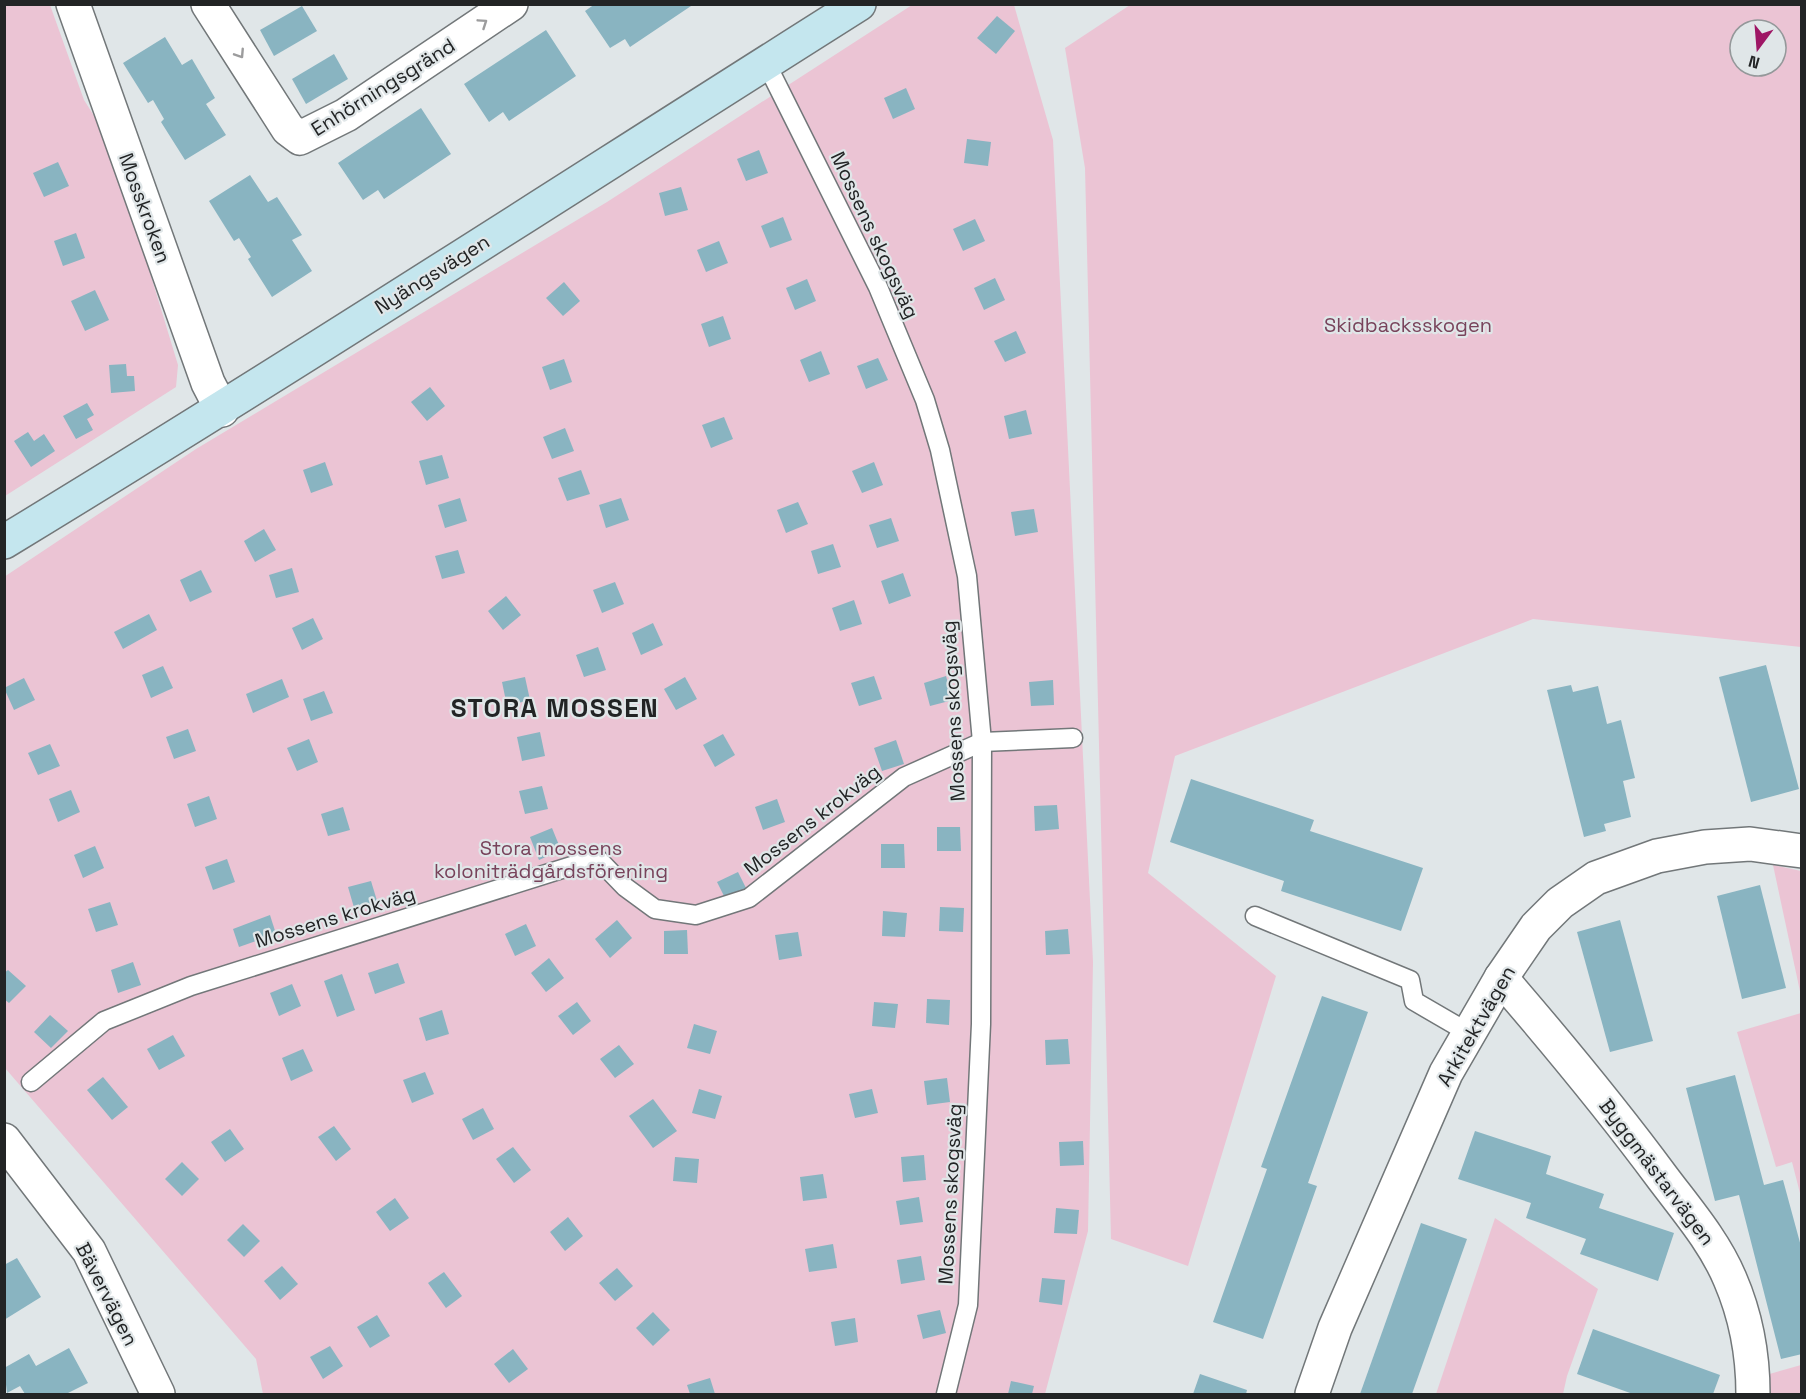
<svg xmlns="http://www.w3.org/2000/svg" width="1806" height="1399" font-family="'Space Grotesk',sans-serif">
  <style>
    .green { fill: #ebc4d4; fill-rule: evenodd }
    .building { fill: #89b4c1 }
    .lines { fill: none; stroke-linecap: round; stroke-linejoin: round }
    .lane-casing { stroke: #727779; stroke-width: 21 }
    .street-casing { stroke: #727779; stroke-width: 36 }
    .secondary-casing { stroke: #727779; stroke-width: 36 }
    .lane { stroke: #fff; stroke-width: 18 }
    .street { stroke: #fff; stroke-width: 33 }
    .secondary { stroke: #c4e6ee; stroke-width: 33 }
    .oneway { stroke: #9c9c9d }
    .labels { text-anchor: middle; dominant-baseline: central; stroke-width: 4.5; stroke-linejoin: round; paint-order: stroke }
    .street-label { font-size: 20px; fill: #222425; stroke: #e0e6e8 }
    .park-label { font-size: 20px; fill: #78435b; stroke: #e0e6e8 }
    .district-label { font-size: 26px; font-weight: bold; letter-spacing: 1.5px; fill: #222425; stroke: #e0e6e8 }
  </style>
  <rect width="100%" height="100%" fill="#e0e6e8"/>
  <g class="green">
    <polygon points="5,5 50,5 84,100 110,141 178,365 176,387 5,496"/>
    <polygon points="912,5 1014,5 1053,140 1093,962 1088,1231 1045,1394 263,1394 256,1359 5,1068 4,577 196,449 607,202"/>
    <path d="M1130,5H1802L1801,647L1533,619L1175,756L1148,873L1276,976L1188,1266L1111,1239L1085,168L1065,48ZM1740,30H1776V66H1740Z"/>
    <polygon points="1773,865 1801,871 1801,996"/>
    <polygon points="1801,1013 1802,1013 1801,1197 1792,1162 1776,1167 1737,1032"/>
    <polygon points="1495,1218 1598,1289 1567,1376 1563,1394 1436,1394"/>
    <polygon points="1801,1365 1801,1394 1768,1394 1766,1375"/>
  </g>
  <g class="building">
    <polygon points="595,4 694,4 630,47 625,39 610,48 585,11"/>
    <polygon points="302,6 317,31 274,56 260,30"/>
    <polygon points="997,16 1015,31 996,54 977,38"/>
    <polygon points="546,30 576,76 509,121 503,112 489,122 464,84"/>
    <polygon points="165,37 182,65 192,59 215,98 206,104 226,135 185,160 161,122 164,119 153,100 148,103 123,63"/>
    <polygon points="334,54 348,79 306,104 292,79"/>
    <polygon points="906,88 915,109 893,119 884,98"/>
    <polygon points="421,108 451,154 384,199 378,190 363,200 338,163"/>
    <polygon points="967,139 991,142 988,166 964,163"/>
    <polygon points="759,150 768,173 746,181 737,159"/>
    <polygon points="58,162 69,186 44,197 33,173"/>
    <polygon points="250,175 268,202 277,197 302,235 292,240 312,271 272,297 248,259 251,257 239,238 234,241 209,201"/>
    <polygon points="681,187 688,210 665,216 659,193"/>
    <polygon points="783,217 792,240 770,248 761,226"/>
    <polygon points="975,219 985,241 963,251 953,229"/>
    <polygon points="76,233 85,258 63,266 54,241"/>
    <polygon points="719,241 728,263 706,272 697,250"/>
    <polygon points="995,278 1005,300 984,310 974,288"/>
    <polygon points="807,279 816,301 795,310 786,288"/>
    <polygon points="564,282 580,301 563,316 546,298"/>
    <polygon points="95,290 109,320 85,331 71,301"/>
    <polygon points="723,316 731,339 709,347 701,324"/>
    <polygon points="1016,331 1026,353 1005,362 994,341"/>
    <polygon points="821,351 830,374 809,382 800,360"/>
    <polygon points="878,358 888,380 866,389 857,366"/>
    <polygon points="564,359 572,382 550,390 542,367"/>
    <polygon points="126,364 127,376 134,376 135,391 111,393 109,365"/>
    <polygon points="430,387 445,406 427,421 411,402"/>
    <polygon points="87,403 94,415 87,419 93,430 76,439 63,416"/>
    <polygon points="1026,410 1032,434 1009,439 1004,416"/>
    <polygon points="724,417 733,439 711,448 702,425"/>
    <polygon points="565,428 574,451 552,459 543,437"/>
    <polygon points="28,432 34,441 44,434 55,451 31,467 14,441"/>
    <polygon points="442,455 449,478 426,485 419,461"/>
    <polygon points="325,462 333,485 311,493 303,470"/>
    <polygon points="874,462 883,485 862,493 852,471"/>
    <polygon points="581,470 590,494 567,501 558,478"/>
    <polygon points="460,498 467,521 445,528 438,505"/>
    <polygon points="621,498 629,520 606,528 599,505"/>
    <polygon points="798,502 808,524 786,533 777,510"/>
    <polygon points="1034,509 1038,532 1015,536 1011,512"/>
    <polygon points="891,518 899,541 877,548 869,525"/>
    <polygon points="264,529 276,550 255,562 244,541"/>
    <polygon points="833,544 841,567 818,574 811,551"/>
    <polygon points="458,550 465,573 442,579 435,556"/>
    <polygon points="292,568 299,592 276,598 269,575"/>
    <polygon points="201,570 212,592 190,602 180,580"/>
    <polygon points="903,573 911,596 889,604 881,581"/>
    <polygon points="615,582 624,604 602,613 593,590"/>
    <polygon points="506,596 521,615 503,630 488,611"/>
    <polygon points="854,600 862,624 840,631 832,608"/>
    <polygon points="149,614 157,630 123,649 114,632"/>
    <polygon points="313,618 323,639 302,650 292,628"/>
    <polygon points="653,623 663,645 641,655 632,633"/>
    <polygon points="598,647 606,670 584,677 576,655"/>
    <polygon points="1766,665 1799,789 1751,802 1719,677"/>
    <polygon points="163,666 173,688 151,698 142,675"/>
    <polygon points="874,676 882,699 859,706 851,683"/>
    <polygon points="946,676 953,700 930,706 924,683"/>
    <polygon points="525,677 530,700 507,706 502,682"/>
    <polygon points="685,677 697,699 676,710 664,689"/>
    <polygon points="24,678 35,700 14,710 4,688"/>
    <polygon points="282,679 289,697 253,713 246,694"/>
    <polygon points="1053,680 1054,705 1031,706 1029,682"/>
    <polygon points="1571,685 1573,692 1598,686 1607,724 1621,720 1635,778 1623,781 1631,817 1604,824 1606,831 1584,837 1547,690"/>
    <polygon points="324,691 333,713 311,721 303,699"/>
    <polygon points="188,729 196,751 174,759 166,737"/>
    <polygon points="540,732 545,756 522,761 517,737"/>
    <polygon points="723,734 735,755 715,767 703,745"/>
    <polygon points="309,739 318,762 297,771 287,748"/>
    <polygon points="896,740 904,764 882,771 874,748"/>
    <polygon points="50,744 60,766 38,775 28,753"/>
    <polygon points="1191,779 1314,820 1310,831 1423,868 1401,931 1281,891 1284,881 1170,842"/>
    <polygon points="542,786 548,809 525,814 519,791"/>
    <polygon points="71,790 80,812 58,822 49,799"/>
    <polygon points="209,796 217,819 195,827 187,804"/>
    <polygon points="777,799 785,822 763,830 755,807"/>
    <polygon points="1057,805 1059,829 1035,831 1034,806"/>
    <polygon points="343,807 350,830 328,836 321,814"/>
    <polygon points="937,827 960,827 961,851 937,851"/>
    <polygon points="552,828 561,850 539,860 530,837"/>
    <polygon points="881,844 904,844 905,868 881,868"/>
    <polygon points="95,846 104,868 83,878 74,855"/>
    <polygon points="227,859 235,882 213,890 205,867"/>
    <polygon points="738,872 749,894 728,904 717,882"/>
    <polygon points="371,881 378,904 355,911 348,887"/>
    <polygon points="1760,885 1786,988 1742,999 1717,896"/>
    <polygon points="110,902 118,925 96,932 88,909"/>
    <polygon points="940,907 964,908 963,932 939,931"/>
    <polygon points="883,911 907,913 905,937 882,936"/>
    <polygon points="270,915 276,934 239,947 233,929"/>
    <polygon points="617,920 632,938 610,958 595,939"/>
    <polygon points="1620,920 1653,1041 1610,1052 1577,932"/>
    <polygon points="526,924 536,946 515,956 505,934"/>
    <polygon points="1068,929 1070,954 1046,955 1045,931"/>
    <polygon points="687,930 688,954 664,954 664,931"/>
    <polygon points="798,932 802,956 779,960 775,935"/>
    <polygon points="549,958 564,978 546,992 531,973"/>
    <polygon points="133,962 141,985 118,993 111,970"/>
    <polygon points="398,963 405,983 375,994 368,973"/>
    <polygon points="8,970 26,986 9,1003 4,999 4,973"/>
    <polygon points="342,974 355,1010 337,1017 324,981"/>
    <polygon points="292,984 301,1006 279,1016 270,993"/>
    <polygon points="1322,996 1368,1012 1308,1183 1317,1186 1263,1339 1213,1322 1267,1169 1261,1167"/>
    <polygon points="927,999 950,1000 949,1025 926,1023"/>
    <polygon points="577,1002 591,1021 573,1035 558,1016"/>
    <polygon points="874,1002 898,1004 895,1028 872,1026"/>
    <polygon points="442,1010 449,1034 426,1041 419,1018"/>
    <polygon points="50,1015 68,1031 51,1048 34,1032"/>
    <polygon points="694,1024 717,1031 710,1054 687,1048"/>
    <polygon points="173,1035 185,1056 159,1070 147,1049"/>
    <polygon points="1068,1039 1070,1064 1046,1065 1045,1040"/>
    <polygon points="619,1045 634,1064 615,1078 600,1059"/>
    <polygon points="303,1049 313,1071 291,1081 282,1058"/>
    <polygon points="425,1072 434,1094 412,1103 403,1080"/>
    <polygon points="1735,1075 1764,1185 1783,1180 1802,1250 1802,1354 1781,1359 1739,1195 1715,1201 1686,1088"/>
    <polygon points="103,1077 128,1107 112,1120 87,1090"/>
    <polygon points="947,1078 950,1102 927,1105 924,1081"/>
    <polygon points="699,1089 722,1096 715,1119 692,1113"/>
    <polygon points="872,1089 878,1113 855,1118 849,1094"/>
    <polygon points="653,1099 677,1131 653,1148 629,1116"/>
    <polygon points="483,1108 494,1129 473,1140 462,1119"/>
    <polygon points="334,1126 351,1149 336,1161 318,1137"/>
    <polygon points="230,1129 244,1149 225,1162 211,1142"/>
    <polygon points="1475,1131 1551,1156 1546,1174 1604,1194 1599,1208 1674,1233 1658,1281 1580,1254 1586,1239 1526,1218 1531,1203 1458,1179"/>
    <polygon points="1083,1141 1084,1165 1060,1166 1059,1142"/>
    <polygon points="513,1147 531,1170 514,1183 496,1159"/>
    <polygon points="924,1155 926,1180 903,1182 901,1157"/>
    <polygon points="675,1157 699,1159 697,1183 673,1181"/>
    <polygon points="182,1162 199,1179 182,1196 165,1179"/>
    <polygon points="823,1174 827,1198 803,1201 800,1177"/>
    <polygon points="919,1197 923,1222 900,1225 896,1201"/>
    <polygon points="395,1198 409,1218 390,1231 376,1212"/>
    <polygon points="1056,1208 1079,1210 1077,1234 1054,1233"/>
    <polygon points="568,1217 583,1236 565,1251 550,1232"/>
    <polygon points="1421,1223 1467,1239 1412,1394 1360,1394"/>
    <polygon points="243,1224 260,1241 244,1257 227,1240"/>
    <polygon points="833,1244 837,1268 809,1272 805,1249"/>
    <polygon points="921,1256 925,1280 901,1284 897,1260"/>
    <polygon points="17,1258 41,1297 4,1320 4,1265"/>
    <polygon points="282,1266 298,1284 280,1300 264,1281"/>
    <polygon points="617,1268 633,1286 615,1301 599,1283"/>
    <polygon points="444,1272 462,1296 446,1308 428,1283"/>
    <polygon points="1042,1278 1065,1280 1062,1305 1039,1302"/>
    <polygon points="940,1310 946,1333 923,1339 917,1315"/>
    <polygon points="653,1312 670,1330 653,1346 636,1328"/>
    <polygon points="377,1315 390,1336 370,1348 357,1327"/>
    <polygon points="855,1318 858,1342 835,1346 831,1322"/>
    <polygon points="1593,1329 1720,1375 1713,1394 1633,1394 1577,1374"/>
    <polygon points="330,1346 343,1366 323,1379 310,1357"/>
    <polygon points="69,1348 88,1383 66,1394 25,1394 20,1386 7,1393 4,1368 29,1354 36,1366"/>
    <polygon points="513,1349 528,1369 509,1383 494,1364"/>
    <polygon points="1200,1374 1247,1390 1246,1394 1193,1394"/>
    <polygon points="710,1378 715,1394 690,1394 687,1385"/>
    <polygon points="1011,1381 1034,1386 1032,1394 1008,1394"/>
  </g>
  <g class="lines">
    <g class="lane-casing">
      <g id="lane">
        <polyline points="766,63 878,287 925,400 940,450 967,576 982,742 981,1024 968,1305 946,1394"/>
        <polyline points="1255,916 1410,980 1414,1001 1469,1033"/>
        <polyline points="31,1082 104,1021 191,986 597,858 625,887 655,909 696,915 749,898 904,777 982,742 1073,738"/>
      </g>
    </g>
    <g class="street-casing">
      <g id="street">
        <polyline points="73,4 208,383 222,410"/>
        <polyline points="208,4 288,129 300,138 346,115 511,4"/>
        <path d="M1501,978C1557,1043 1611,1108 1662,1177C1686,1209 1714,1241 1730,1279C1746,1316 1753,1355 1753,1394"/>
        <polyline points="4,1140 89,1251 158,1394"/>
        <polyline points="1312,1394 1335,1328 1446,1073 1501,978 1536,927 1560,903 1596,878 1657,856 1705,847 1750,844 1802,851"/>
      </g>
    </g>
    <g class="secondary-casing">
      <path id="secondary" d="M4,542C292,367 574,184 859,4"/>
    </g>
    <use href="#lane" class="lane"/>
    <use href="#street" class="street"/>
    <use href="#secondary" class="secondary"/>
  </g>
  <defs><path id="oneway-chevron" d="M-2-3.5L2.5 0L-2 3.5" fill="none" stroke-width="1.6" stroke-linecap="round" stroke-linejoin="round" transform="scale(1.5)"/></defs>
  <g class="oneway">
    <use href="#oneway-chevron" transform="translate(483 23) rotate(-34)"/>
    <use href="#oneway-chevron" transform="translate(240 54) rotate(57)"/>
  </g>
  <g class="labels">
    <g class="street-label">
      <text transform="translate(383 87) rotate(-32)">Enhörningsgränd</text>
      <text transform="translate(145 208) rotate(70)">Mosskroken</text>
      <text transform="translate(875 235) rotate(65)">Mossens skogsväg</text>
      <text transform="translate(432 274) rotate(-32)">Nyängsvägen</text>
      <text transform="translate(953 711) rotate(-93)">Mossens skogsväg</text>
      <text transform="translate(812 820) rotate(-38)">Mossens krokväg</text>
      <text transform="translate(335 917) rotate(-17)">Mossens krokväg</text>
      <text transform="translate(1476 1026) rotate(-60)">Arkitektvägen</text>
      <text transform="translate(1657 1172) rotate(53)">Byggmästarvägen</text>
      <text transform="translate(950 1194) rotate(-87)">Mossens skogsväg</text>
      <text transform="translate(107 1294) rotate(63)">Bävervägen</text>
    </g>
    <g class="park-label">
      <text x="1408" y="325">Skidbacksskogen</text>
      <text x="551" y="848">Stora mossens<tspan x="551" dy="23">koloniträdgårdsförening</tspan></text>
    </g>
    <g class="district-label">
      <text x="555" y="708">STORA MOSSEN</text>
    </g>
  </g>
  <rect width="1806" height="1399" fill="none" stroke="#222425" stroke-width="12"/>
  <g transform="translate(1758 48) rotate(196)"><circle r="28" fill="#e0e6e8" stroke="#94989a" stroke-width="1.5"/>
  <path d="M0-4.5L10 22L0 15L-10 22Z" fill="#9e1665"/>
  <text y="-9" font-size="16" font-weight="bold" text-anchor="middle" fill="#222425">N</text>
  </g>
</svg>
